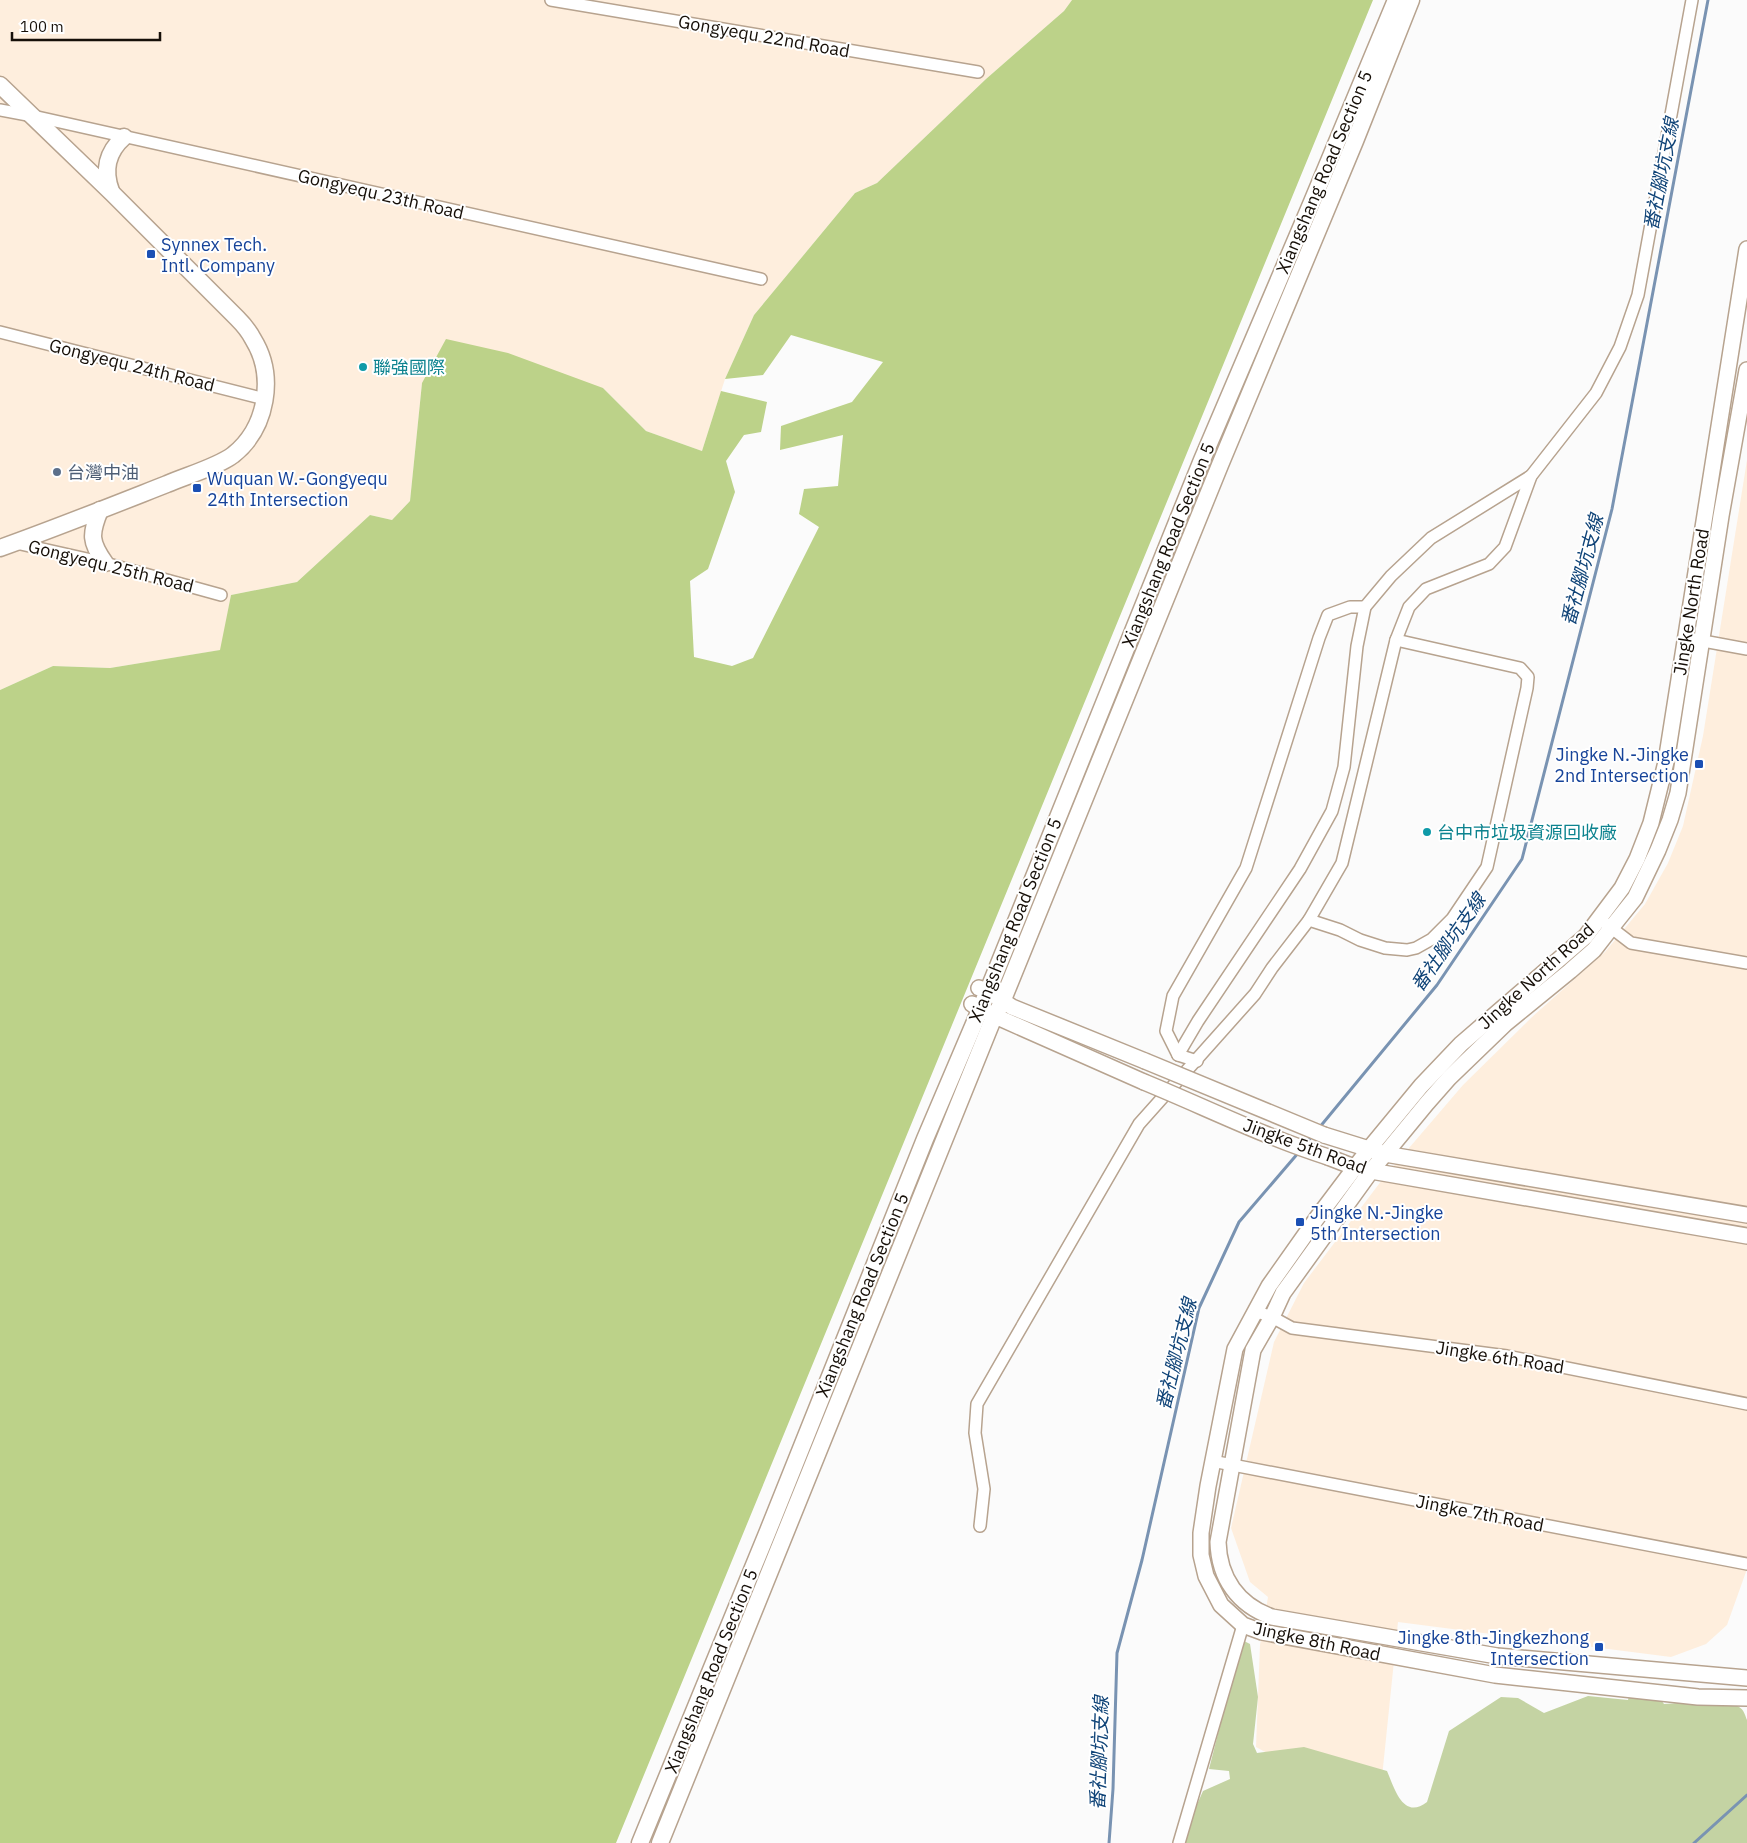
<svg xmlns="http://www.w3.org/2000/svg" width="1747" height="1843" font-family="'IBM Plex Sans','Noto Sans TC',sans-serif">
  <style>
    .built { fill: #feeedd }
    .green { fill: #c4d3a3 }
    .forest { fill: #bcd289 }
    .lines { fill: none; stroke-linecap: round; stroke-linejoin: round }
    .stream { stroke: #7993b2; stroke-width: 3 }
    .minor-casing { stroke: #b7a38f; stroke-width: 14 }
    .tertiary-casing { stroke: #b7a38f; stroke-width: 18 }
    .secondary-casing { stroke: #b7a38f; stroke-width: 19 }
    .minor { stroke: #fff; stroke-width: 11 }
    .tertiary { stroke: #fff; stroke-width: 15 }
    .secondary { stroke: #fff; stroke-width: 16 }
    .tertiary-bridge-casing { stroke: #b7a38f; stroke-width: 18; stroke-linecap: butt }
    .tertiary-bridge { stroke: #fff; stroke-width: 15 }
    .transit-dot { fill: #1a4fb4; stroke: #fff; stroke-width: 2 }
    .culture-dot { fill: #0f9aa8; stroke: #fff; stroke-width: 2 }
    .service-dot { fill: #5c6f8a; stroke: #fff; stroke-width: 2 }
    .labels { text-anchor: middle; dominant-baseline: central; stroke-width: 4; stroke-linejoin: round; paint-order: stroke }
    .street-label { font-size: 18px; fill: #160f08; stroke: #fff }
    .transit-label { font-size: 18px; fill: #164399; stroke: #fff; text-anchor: start }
    .culture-label { font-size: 18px; fill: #0d838f; stroke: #fff; text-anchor: start }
    .service-label { font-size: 18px; fill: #4e5e75; stroke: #fff; text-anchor: start }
    .water-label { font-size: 19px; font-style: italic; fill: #104478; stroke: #fff }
  </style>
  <rect width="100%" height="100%" fill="#fbfbfb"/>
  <g class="built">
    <polygon points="0,0 1072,0 1064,11 986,79 877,183 855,193 754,315 725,379 702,451 646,431 603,388 422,383 410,501 392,520 370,515 297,582 231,595 221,650 110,668 53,666 0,690"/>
    <polygon points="1747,460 1747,1569 1727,1625 1706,1644 1671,1657 1398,1622 1381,1787 1280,1760 1256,1747 1260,1645 1268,1597 1250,1582 1231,1528 1274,1342 1304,1283 1385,1176 1463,1085 1532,1017 1605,952 1645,904 1668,863 1683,826 1703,736"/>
  </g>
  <path class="green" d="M1242,1640L1250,1644L1258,1697L1253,1744L1257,1753L1304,1747L1387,1771C1394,1787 1403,1821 1427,1802L1449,1731L1501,1697L1518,1698L1544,1713L1588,1696L1628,1700L1631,1687L1654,1690L1664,1704C1680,1703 1727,1698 1739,1707C1744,1710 1745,1715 1747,1720V1843H1180L1203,1791L1230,1779L1229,1771L1209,1769Z"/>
  <polygon class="forest" points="1072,0 1373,0 616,1843 0,1843 0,690 53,666 110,668 220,650 231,595 297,582 370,515 392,520 410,501 422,383 446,339 508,353 603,388 646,431 702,451 721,391 767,402 761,432 744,435 726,461 735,492 708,569 690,581 694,657 732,666 753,658 819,527 799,514 804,489 838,486 843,435 780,450 781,426 852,402 883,362 791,335 763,375 725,379 754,315 855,193 877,183 986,79 1064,11"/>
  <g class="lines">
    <g class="stream">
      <polyline points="1319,1128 1437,985 1522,859 1612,509 1708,0"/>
      <polyline points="1304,1145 1313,1135"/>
      <polyline points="1109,1843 1113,1789 1117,1653 1142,1560 1199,1308 1239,1222 1299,1152"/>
      <polyline points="1694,1843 1747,1795"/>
    </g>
    <g class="minor-casing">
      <g id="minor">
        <polyline points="551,0 978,72"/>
        <polyline points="0,110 33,116 761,279"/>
        <polyline points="0,332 265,399"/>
        <polyline points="16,543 105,563 221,595"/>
        <polyline points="1687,638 1747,649"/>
        <polyline points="1309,920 1342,863 1396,640 1409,607 1426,589 1489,564 1505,547 1531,476 1596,393 1620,347 1638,295 1692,0"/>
        <polyline points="1605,923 1631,943 1747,963"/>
        <polyline points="1178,1055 1198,1021 1300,869 1332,811 1344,767 1357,646 1365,607 1391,576 1431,538 1531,476"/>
        <polyline points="1197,1061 1178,1055 1166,1031 1173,996 1246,868 1319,638 1328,615 1350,607 1365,607"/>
        <polyline points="1255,1311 1272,1317 1292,1328 1507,1356 1747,1404"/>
        <polyline points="1212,1461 1747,1564"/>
        <polyline points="980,1526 984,1489 975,1433 977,1404 1139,1124 1255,994 1272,968 1309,920 1340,930 1360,940 1385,948 1407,950 1416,948 1432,939 1452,919 1487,867 1527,688 1528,677 1520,668 1396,640"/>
        <polyline points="1179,1843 1243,1625"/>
      </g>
    </g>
    <g class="tertiary-casing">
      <g id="tertiary">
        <polyline points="1747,249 1666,762 1651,823 1637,859 1622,888 1586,936 1461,1044 1421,1086 1369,1149 1317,1218 1269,1286 1235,1349 1208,1486 1201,1533 1201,1555 1206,1576 1221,1605 1243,1625 1262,1632 1495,1675 1698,1697 1747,1698"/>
        <path d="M1747,370L1721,516L1678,793L1670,820L1658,850L1635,898L1611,928L1594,950L1570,971L1505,1024L1449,1078L1427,1103L1371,1171L1283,1293L1272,1317L1253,1350L1218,1542C1219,1578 1238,1605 1272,1617L1497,1656L1747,1678"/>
        <polyline points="979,988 988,991 1012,1007 1145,1061"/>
        <polyline points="972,1004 995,1016 1144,1082"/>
        <polyline points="1324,1135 1385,1154 1747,1215"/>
        <polyline points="1328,1157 1354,1167 1371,1171 1747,1236"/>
      </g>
    </g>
    <g class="secondary-casing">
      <g id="secondary">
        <path d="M0,85L112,193L237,318C243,324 249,331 253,339C276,376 267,428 233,455C217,467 185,476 167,484C111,506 56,528 0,548"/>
        <path d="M111,191C103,170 107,152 124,137"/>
        <path d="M100,510C90,534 90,542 105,563"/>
        <polyline points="640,1843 768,1531 925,1139 988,991 1202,460 1312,202 1396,0"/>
        <polyline points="660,1843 991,1024 1002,1002 1220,465 1355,141 1411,0"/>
      </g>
    </g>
    <use href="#minor" class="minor"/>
    <use href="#tertiary" class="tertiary"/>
    <use href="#secondary" class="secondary"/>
    <g class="tertiary-bridge-casing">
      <g id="tertiary-bridge">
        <polyline points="1145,1061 1324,1135"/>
        <path d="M1144,1082C1205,1107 1265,1137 1328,1157"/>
      </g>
    </g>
    <use href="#tertiary-bridge" class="tertiary-bridge"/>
  </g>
  <g class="transit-dot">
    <rect x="146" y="249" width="10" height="10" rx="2.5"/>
    <rect x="192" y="483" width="10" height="10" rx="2.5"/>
    <rect x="1694" y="759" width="10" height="10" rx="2.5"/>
    <rect x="1295" y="1217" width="10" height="10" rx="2.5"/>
    <rect x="1594" y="1642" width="10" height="10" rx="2.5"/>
  </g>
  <g class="culture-dot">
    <circle cx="363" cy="367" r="5"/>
    <circle cx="1427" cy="832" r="5"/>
  </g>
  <circle class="service-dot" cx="57" cy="472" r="5"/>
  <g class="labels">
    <g class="street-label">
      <text transform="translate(764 36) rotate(10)">Gongyequ 22nd Road</text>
      <text transform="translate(1324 172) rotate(-67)">Xiangshang Road Section 5</text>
      <text transform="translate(381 194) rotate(13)">Gongyequ 23th Road</text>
      <text transform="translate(132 365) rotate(14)">Gongyequ 24th Road</text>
      <text transform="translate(1168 545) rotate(-68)">Xiangshang Road Section 5</text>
      <text transform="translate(111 566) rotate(14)">Gongyequ 25th Road</text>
      <text transform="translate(1691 602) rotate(-81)">Jingke North Road</text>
      <text transform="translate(1015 920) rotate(-68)">Xiangshang Road Section 5</text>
      <text transform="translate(1536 976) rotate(-42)">Jingke North Road</text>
      <text transform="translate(1305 1146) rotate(20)">Jingke 5th Road</text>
      <text transform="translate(862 1295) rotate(-68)">Xiangshang Road Section 5</text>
      <text transform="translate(1500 1357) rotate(9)">Jingke 6th Road</text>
      <text transform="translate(1480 1513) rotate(11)">Jingke 7th Road</text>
      <text transform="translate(1317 1641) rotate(12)">Jingke 8th Road</text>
      <text transform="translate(711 1671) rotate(-68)">Xiangshang Road Section 5</text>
    </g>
    <g class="transit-label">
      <text x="161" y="244">Synnex Tech.<tspan x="161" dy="21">Intl. Company</tspan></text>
      <text x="207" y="478">Wuquan W.-Gongyequ<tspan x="207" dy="21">24th Intersection</tspan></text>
      <text x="1689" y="754" text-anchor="end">Jingke N.-Jingke<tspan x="1689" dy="21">2nd Intersection</tspan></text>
      <text x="1310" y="1212">Jingke N.-Jingke<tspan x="1310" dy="21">5th Intersection</tspan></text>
      <text x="1589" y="1637" text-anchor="end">Jingke 8th-Jingkezhong<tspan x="1589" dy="21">Intersection</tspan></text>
    </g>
    <g class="culture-label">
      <text x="373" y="367">聯強國際</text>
      <text x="1437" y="832">台中市垃圾資源回收廠</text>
    </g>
    <g class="service-label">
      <text x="67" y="472">台灣中油</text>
    </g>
    <g class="water-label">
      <text transform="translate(1661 174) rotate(-79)">番社腳坑支線</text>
      <text transform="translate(1582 570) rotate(-75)">番社腳坑支線</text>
      <text transform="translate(1448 942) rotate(-55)">番社腳坑支線</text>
      <text transform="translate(1176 1354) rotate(-76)">番社腳坑支線</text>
      <text transform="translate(1099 1753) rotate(-88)">番社腳坑支線</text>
    </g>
  </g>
  <path d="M12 32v8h148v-8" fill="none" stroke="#160f08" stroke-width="2.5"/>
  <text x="20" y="32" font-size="15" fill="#160f08" stroke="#ffffff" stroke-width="4" paint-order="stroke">100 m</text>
</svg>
